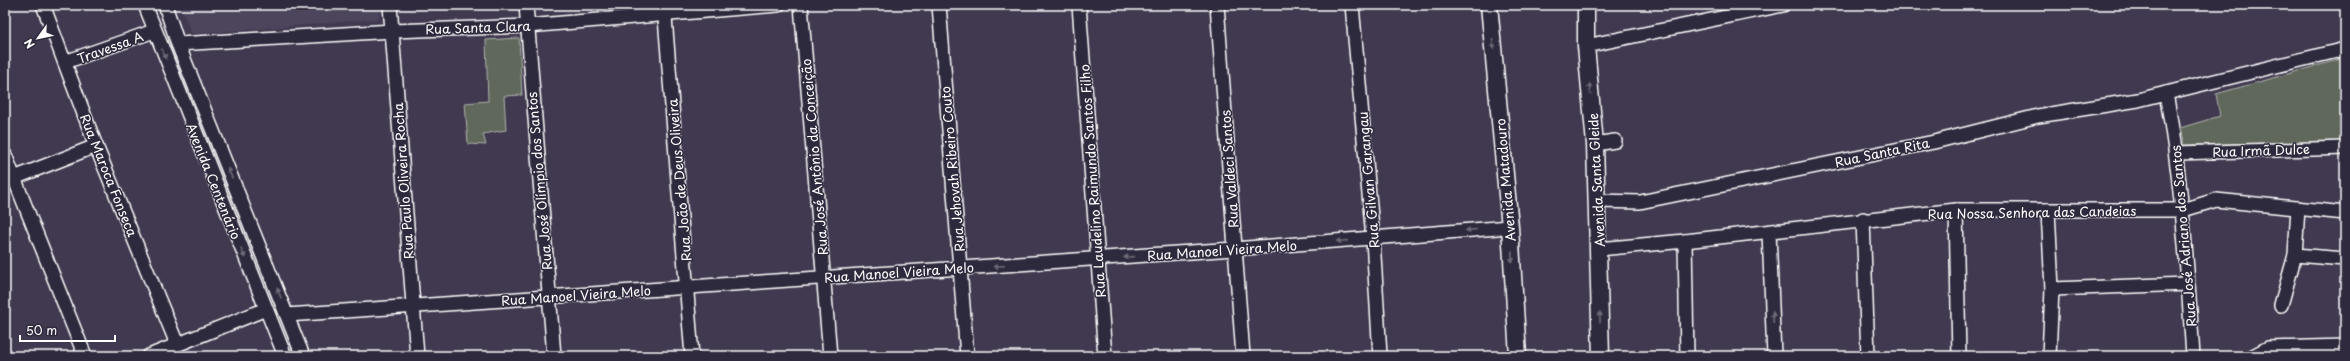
<svg xmlns="http://www.w3.org/2000/svg" width="2350" height="361" font-family="'Playpen Sans',sans-serif">
  <style>
    .built { fill: #4d445c }
    .green { fill: #60685b; stroke: #b0b4ad }
    .lines { fill: none; stroke-linecap: round; stroke-linejoin: round }
    .minor-casing { stroke: #fff; stroke-width: 16 }
    .major-casing { stroke: #fff; stroke-width: 19 }
    .minor { stroke: #2f2a3d; stroke-width: 13 }
    .major { stroke: #2f2a3d; stroke-width: 16 }
    .oneway { fill: #6d6a77 }
    .labels { text-anchor: middle; dominant-baseline: central; stroke-width: 3; stroke-linejoin: round; paint-order: stroke }
    .street-label { font-size: 13px; fill: #fff; stroke: #2f2a3d }
  </style>
  <rect width="100%" height="100%" fill="#41394f"/>
  <filter id="ink" filterUnits="userSpaceOnUse"><feTurbulence type="fractalNoise" baseFrequency=".025" numOctaves="2"/><feDisplacementMap in="SourceGraphic" scale="8" xChannelSelector="R" yChannelSelector="G"/><feConvolveMatrix kernelMatrix="1 2 1 2 8 2 1 2 1" color-interpolation-filters="sRGB"/></filter>
  <g filter="url(#ink)">
    <polygon class="built" points="180,5 380,5 379,19 192,34"/>
    <g class="green">
      <polygon points="519,38 522,95 504,96 506,130 483,134 486,145 468,144 465,103 488,101 486,40"/>
      <polygon points="2345,58 2345,142 2184,145 2180,128 2220,116 2216,94"/>
    </g>
    <g class="lines">
      <g class="minor-casing">
        <g id="minor">
          <polyline points="43,5 96,146 177,344"/>
          <polyline points="145,5 285,356"/>
          <polyline points="165,5 178,44 303,356"/>
          <polyline points="390,5 417,356"/>
          <polyline points="526,5 554,356"/>
          <polyline points="664,5 692,356"/>
          <polyline points="801,5 830,356"/>
          <polyline points="939,5 967,356"/>
          <polyline points="1079,5 1105,356"/>
          <polyline points="1217,5 1243,356"/>
          <polyline points="1352,5 1373,239 1380,356"/>
          <polyline points="178,44 393,31 527,26 778,5"/>
          <polyline points="1586,46 1783,5"/>
          <polyline points="65,62 154,31"/>
          <path d="M2166,93C2182,180 2187,267 2193,356"/>
          <polyline points="1595,144 1615,141"/>
          <polyline points="2177,153 2345,148"/>
          <polyline points="5,155 85,356"/>
          <polyline points="14,178 96,146"/>
          <polyline points="1597,201 1640,202 1934,142 2038,116 2138,100 2345,49"/>
          <polyline points="1956,210 1959,356"/>
          <polyline points="2048,210 2052,289 2049,356"/>
          <polyline points="1863,219 1868,356"/>
          <polyline points="1769,232 1774,356"/>
          <polyline points="1685,241 1687,356"/>
          <polyline points="1599,249 1685,241 1956,210 2183,210 2216,200 2345,213"/>
          <polyline points="2295,255 2345,259"/>
          <polyline points="2052,289 2188,284"/>
          <polyline points="2281,305 2295,255 2298,208"/>
          <polyline points="287,315 1234,249 1510,227"/>
          <polyline points="149,356 266,309"/>
          <polyline points="2253,356 2268,348 2345,346"/>
        </g>
      </g>
      <g class="major-casing">
        <g id="major">
          <polyline points="1489,5 1510,227 1518,356"/>
          <polyline points="1586,5 1586,46 1595,144 1601,356"/>
        </g>
      </g>
      <use href="#minor" class="minor"/>
      <use href="#major" class="major"/>
    </g>
    <defs><path id="oneway-solid" d="M-6-.8H1V-3.2L6.5 0L1 3.2V.8H-6Z"/></defs>
    <g class="oneway">
      <use href="#oneway-solid" transform="translate(1493 44) rotate(85)"/>
      <use href="#oneway-solid" transform="translate(164 54) rotate(68)"/>
      <use href="#oneway-solid" transform="translate(1590 89) rotate(-95)"/>
      <use href="#oneway-solid" transform="translate(230 173) rotate(-112)"/>
      <use href="#oneway-solid" transform="translate(1471 230) rotate(175)"/>
      <use href="#oneway-solid" transform="translate(1342 241) rotate(176)"/>
      <use href="#oneway-solid" transform="translate(243 253) rotate(68)"/>
      <use href="#oneway-solid" transform="translate(1129 257) rotate(176)"/>
      <use href="#oneway-solid" transform="translate(1512 257) rotate(87)"/>
      <use href="#oneway-solid" transform="translate(999 266) rotate(176)"/>
      <use href="#oneway-solid" transform="translate(279 293) rotate(-112)"/>
      <use href="#oneway-solid" transform="translate(1600 317) rotate(-91)"/>
      <use href="#oneway-solid" transform="translate(1773 317) rotate(-93)"/>
    </g>
  </g>
  <g class="labels">
    <g class="street-label">
      <text transform="translate(478 27) rotate(-2)">Rua Santa Clara</text>
      <text transform="translate(110 47) rotate(-20)">Travessa A</text>
      <text transform="translate(2261 150) rotate(-2)">Rua Irmã Dulce</text>
      <text transform="translate(1882 152) rotate(-12)">Rua Santa Rita</text>
      <text transform="translate(814 157) rotate(-95)">Rua José Antônio da Conceição</text>
      <text transform="translate(952 169) rotate(-95)">Rua Jehovah Ribeiro Couto</text>
      <text transform="translate(1229 169) rotate(-94)">Rua Valdeci Santos</text>
      <text transform="translate(109 175) rotate(68)">Rua Maroca Fonseca</text>
      <text transform="translate(679 180) rotate(-95)">Rua João de Deus Oliveira</text>
      <text transform="translate(1368 180) rotate(-95)">Rua Gilvan Garangau</text>
      <text transform="translate(1505 180) rotate(-95)">Avenida Matadouro</text>
      <text transform="translate(1596 180) rotate(-93)">Avenida Santa Gleide</text>
      <text transform="translate(214 181) rotate(68)">Avenida Centenário</text>
      <text transform="translate(403 181) rotate(-94)">Rua Paulo Oliveira Rocha</text>
      <text transform="translate(539 181) rotate(-95)">Rua José Olímpio dos Santos</text>
      <text transform="translate(1092 181) rotate(-94)">Rua Laudelino Raimundo Santos Filho</text>
      <text transform="translate(2032 212) rotate(-1)">Rua Nossa Senhora das Candeias</text>
      <text transform="translate(2183 236) rotate(-95)">Rua José Adriano dos Santos</text>
      <text transform="translate(1222 250) rotate(-4)">Rua Manoel Vieira Melo</text>
      <text transform="translate(899 272) rotate(-4)">Rua Manoel Vieira Melo</text>
      <text transform="translate(576 295) rotate(-4)">Rua Manoel Vieira Melo</text>
    </g>
  </g>
  <rect width="2350" height="361" fill="none" stroke="#2f2a3d" stroke-width="20"/>
  <rect x="10" y="10" width="2330" height="341" fill="none" stroke="#fff" stroke-width="1.5" filter="url(#ink)"/>
  <g transform="translate(38 38) rotate(237)" stroke="#2f2a3d" stroke-width="3" paint-order="stroke">
  <path d="M0-3L7 15L0 10L-7 15Z" fill="#ffffff"/>
  <text y="-6" font-size="11" font-weight="bold" text-anchor="middle" fill="#ffffff">N</text>
  </g>
  <path d="M20 335v6h95v-6" fill="none" stroke="#ffffff" stroke-width="2"/>
  <text x="26" y="335" font-size="12" fill="#ffffff" stroke="#2f2a3d" stroke-width="3" paint-order="stroke">50 m</text>
</svg>
